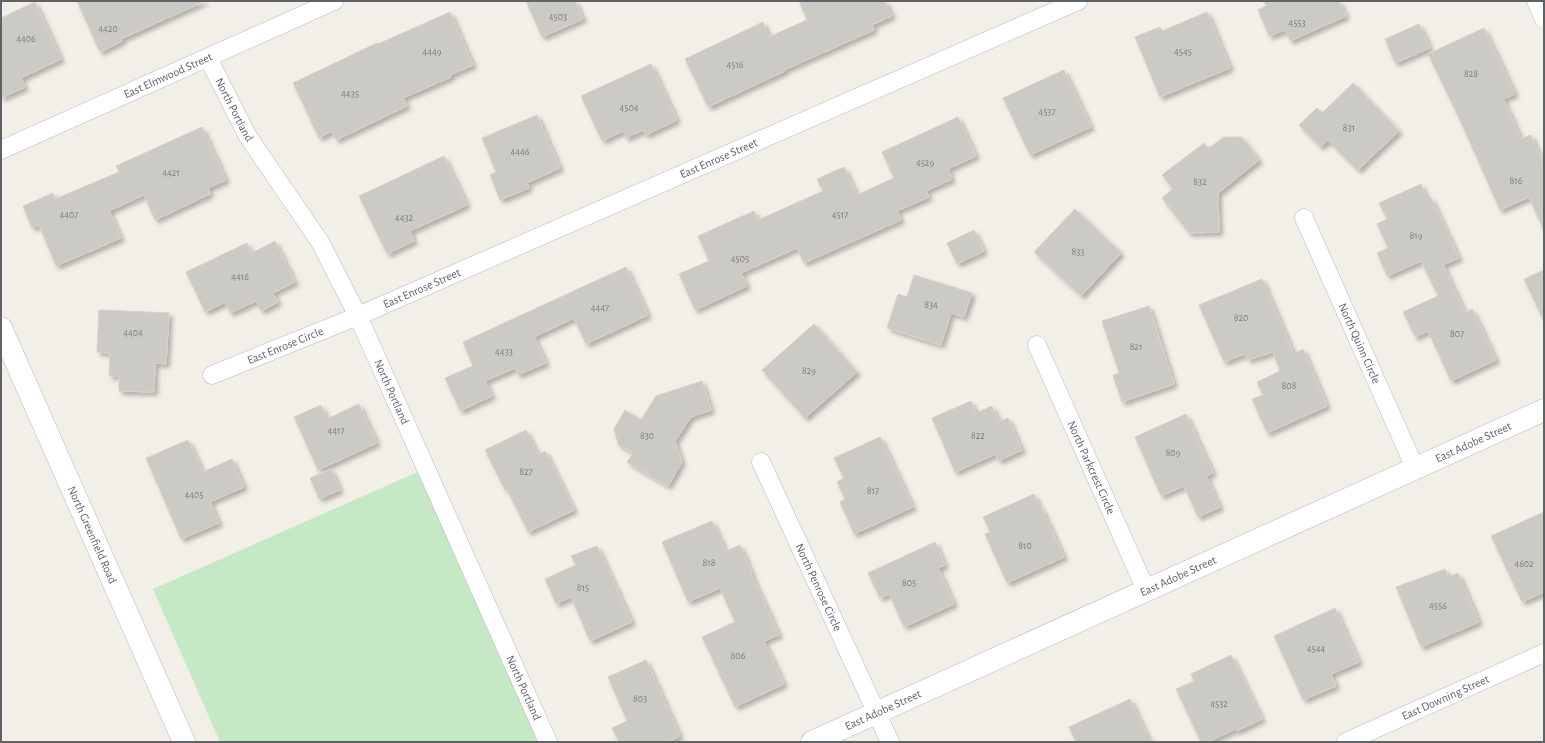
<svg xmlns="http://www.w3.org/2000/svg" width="1545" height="743" font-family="'Alegreya Sans',sans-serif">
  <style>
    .green { fill: #c5e8c5 }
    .building { fill: #cccac5; stroke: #d6d1c6; filter: url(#shadow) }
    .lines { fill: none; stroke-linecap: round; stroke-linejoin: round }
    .minor-casing { stroke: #b5b8bc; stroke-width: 19 }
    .tertiary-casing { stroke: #b5b8bc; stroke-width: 23 }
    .secondary-casing { stroke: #b6babf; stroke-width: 23 }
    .minor { stroke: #fff; stroke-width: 18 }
    .tertiary { stroke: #fff; stroke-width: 22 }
    .secondary { stroke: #fff; stroke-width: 22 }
    .labels { text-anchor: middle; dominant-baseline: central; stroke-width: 3; stroke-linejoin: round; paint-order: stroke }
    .number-label { font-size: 10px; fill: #7a7d7f }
    .street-label { font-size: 12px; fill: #5f6368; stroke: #fff }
  </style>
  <defs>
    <filter id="shadow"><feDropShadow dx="3.5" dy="3.5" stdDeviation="2" flood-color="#0004"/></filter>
  </defs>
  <rect width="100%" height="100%" fill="#f1efe8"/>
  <polygon class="green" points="420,471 543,742 220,742 153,589"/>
  <g class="building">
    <polygon points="77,1 205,1 121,39 122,41 100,52"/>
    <polygon points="526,1 575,1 583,19 542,37"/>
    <polygon points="799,1 885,1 892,16 872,25 874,30 784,70 785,71 708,107 685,59 763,22 769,37 807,20"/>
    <polygon points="1264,1 1339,1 1346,16 1290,41 1285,30 1269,36 1258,10 1266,6"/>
    <polygon points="35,2 61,59 21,78 25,87 1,98 1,18"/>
    <polygon points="450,12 473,65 450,75 451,77 403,98 407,106 336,140 332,131 319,138 293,83 377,43 378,44"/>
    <polygon points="1207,12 1230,68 1160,97 1135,37 1160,27 1162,31"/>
    <polygon points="1419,24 1430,48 1395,63 1385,39"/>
    <polygon points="1484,28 1515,94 1503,99 1521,139 1531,135 1544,165 1544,231 1529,197 1500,210 1460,120 1428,54"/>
    <polygon points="651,64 677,120 646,135 643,130 626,138 623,131 602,141 581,96"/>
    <polygon points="1064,70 1091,127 1030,155 1003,98"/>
    <polygon points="1353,83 1399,131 1358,170 1328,140 1321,147 1299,125 1317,108 1322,113"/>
    <polygon points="537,115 560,168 527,183 529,188 500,200 490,175 496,172 482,138"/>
    <polygon points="958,117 976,156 948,169 952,179 926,191 929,197 897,211 901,220 804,263 797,248 741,273 747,286 695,310 679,274 709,261 698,236 754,211 758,220 823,191 817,179 844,167 857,195 894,178 882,152"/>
    <polygon points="202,127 226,180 208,188 210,194 155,220 144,195 109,211 121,238 56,266 39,225 32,228 23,206 53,193 55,199 119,172 116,166"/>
    <polygon points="1224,137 1241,137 1259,160 1218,193 1219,232 1189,233 1162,198 1173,189 1162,175 1204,143 1208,149"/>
    <polygon points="444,156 467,205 410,231 414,241 387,254 359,196"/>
    <polygon points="1421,184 1427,199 1431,198 1459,258 1443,265 1465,313 1472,309 1496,360 1451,381 1428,331 1415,337 1403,312 1438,296 1421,261 1387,276 1377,253 1388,248 1377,224 1387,219 1379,203"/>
    <polygon points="1075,209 1121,253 1081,296 1034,252"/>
    <polygon points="974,230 984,251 957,264 947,243"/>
    <polygon points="275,241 295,282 273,293 278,302 261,311 256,301 230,313 225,302 205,312 186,272 247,243 252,253"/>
    <polygon points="626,267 648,315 586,344 574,318 534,337 546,363 518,375 515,368 485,381 492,396 460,411 445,378 473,366 463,342"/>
    <polygon points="1544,270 1544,321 1524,279"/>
    <polygon points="914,275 972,293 964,317 951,313 941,345 887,328 898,294 907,297"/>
    <polygon points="1262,279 1294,354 1303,349 1327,406 1267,433 1252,399 1263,395 1257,382 1280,371 1273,352 1248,360 1245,354 1224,362 1199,305"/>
    <polygon points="1149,306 1174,384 1122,402 1113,375 1119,373 1102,321"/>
    <polygon points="99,310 169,313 166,364 155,363 154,392 119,391 119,376 109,376 110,353 97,352"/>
    <polygon points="814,324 857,372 805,418 762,370"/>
    <polygon points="702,381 711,410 691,417 675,441 682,462 668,486 627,462 633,453 618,444 614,429 625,410 641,420 656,396"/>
    <polygon points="971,401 976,413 992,406 999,422 1008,418 1022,450 998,461 996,454 955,472 932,418"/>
    <polygon points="359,404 377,443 318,470 294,417 321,405 327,419"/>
    <polygon points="1186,414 1213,473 1206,476 1220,507 1198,517 1184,486 1161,496 1135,437"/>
    <polygon points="526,430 538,455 545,451 574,510 528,532 507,489 505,490 485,450"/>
    <polygon points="880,437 913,507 854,534 840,502 845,499 837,482 844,478 834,458"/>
    <polygon points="188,440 203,472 232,459 244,487 210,502 219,523 181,539 146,458"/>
    <polygon points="331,469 340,490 319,499 310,478"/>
    <polygon points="1034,494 1040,508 1041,507 1064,557 1007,583 985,534 990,532 983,517"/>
    <polygon points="1544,512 1544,592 1522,602 1491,536"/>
    <polygon points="712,521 726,551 740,545 752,574 751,574 779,635 764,641 784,684 735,707 702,637 735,622 720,588 688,602 662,542"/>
    <polygon points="935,542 945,565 938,568 954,604 904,627 889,594 880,598 868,573"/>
    <polygon points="597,546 632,622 590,641 571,597 556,604 545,579 576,565 571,556"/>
    <polygon points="1445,569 1448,577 1458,573 1479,622 1421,647 1396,587"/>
    <polygon points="1335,608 1359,662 1331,674 1336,686 1303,700 1274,636"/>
    <polygon points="1231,655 1262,719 1237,731 1235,729 1208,742 1201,742 1176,689 1194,681 1191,674"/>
    <polygon points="646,660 680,736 668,742 619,742 612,728 627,721 608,677"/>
    <polygon points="1130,699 1150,742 1076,742 1069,727"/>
  </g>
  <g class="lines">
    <g class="minor-casing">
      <g id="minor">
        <polyline points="1536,1 1544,19"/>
        <path id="s1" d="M208,58L247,135L320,242L358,316L548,742"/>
        <path id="s2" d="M1,150L334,1"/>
        <path id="s3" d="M1304,218L1415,468"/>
        <path id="s4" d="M1037,345L1146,590"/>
        <path id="s5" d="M212,375L358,316L1078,1"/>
        <path id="s6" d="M761,462L890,742"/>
        <path id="s7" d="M1346,742L1544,653"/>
      </g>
    </g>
    <g class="tertiary-casing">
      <g id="tertiary">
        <path id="s8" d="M812,742L1544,410"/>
      </g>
    </g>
    <g class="secondary-casing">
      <g id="secondary">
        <path id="s9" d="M1,328L184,742"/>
      </g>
    </g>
    <use href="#minor" class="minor"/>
    <use href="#tertiary" class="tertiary"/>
    <use href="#secondary" class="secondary"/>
  </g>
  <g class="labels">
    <g class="number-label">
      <text x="558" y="17">4503</text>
      <text x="1297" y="23">4553</text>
      <text x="108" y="29">4420</text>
      <text x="26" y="39">4406</text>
      <text x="432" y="52">4449</text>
      <text x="1183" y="52">4545</text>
      <text x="735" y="65">4516</text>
      <text x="1471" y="74">828</text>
      <text x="350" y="94">4435</text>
      <text x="629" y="108">4504</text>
      <text x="1047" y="112">4537</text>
      <text x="1349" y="128">831</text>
      <text x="520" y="152">4446</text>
      <text x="925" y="163">4529</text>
      <text x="171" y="173">4421</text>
      <text x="1516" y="181">816</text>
      <text x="1200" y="182">832</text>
      <text x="69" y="215">4407</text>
      <text x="840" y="215">4517</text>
      <text x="404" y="218">4432</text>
      <text x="1416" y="236">819</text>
      <text x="1078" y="252">833</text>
      <text x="740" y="259">4505</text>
      <text x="240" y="277">4416</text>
      <text x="931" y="305">834</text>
      <text x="600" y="308">4447</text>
      <text x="1241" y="318">820</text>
      <text x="133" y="333">4404</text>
      <text x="1457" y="334">807</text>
      <text x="1136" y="347">821</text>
      <text x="504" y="352">4433</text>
      <text x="809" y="371">829</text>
      <text x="1289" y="386">808</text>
      <text x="336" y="431">4417</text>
      <text x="647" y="436">830</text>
      <text x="978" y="436">822</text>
      <text x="1173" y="453">809</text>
      <text x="526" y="472">827</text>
      <text x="873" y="491">817</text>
      <text x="194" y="495">4405</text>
      <text x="1025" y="546">810</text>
      <text x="709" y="563">818</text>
      <text x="1524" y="564">4602</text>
      <text x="909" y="583">805</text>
      <text x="583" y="588">815</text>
      <text x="1438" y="606">4556</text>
      <text x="1316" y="649">4544</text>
      <text x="738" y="656">806</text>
      <text x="640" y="699">803</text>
      <text x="1219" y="704">4532</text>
    </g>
    <g class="street-label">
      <text stroke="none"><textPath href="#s2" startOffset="183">East Elmwood Street</textPath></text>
      <text stroke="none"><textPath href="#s1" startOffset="58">North Portland</textPath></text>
      <text stroke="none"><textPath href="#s5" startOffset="551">East Enrose Street</textPath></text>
      <text stroke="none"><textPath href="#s5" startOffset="227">East Enrose Street</textPath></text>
      <text stroke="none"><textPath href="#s3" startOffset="137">North Quinn Circle</textPath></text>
      <text stroke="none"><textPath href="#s5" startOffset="79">East Enrose Circle</textPath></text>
      <text stroke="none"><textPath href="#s1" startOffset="382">North Portland</textPath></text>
      <text stroke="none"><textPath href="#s8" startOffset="726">East Adobe Street</textPath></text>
      <text stroke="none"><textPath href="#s4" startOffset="134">North Parkcrest Circle</textPath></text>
      <text stroke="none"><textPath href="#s9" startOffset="226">North Greenfield Road</textPath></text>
      <text stroke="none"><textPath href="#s8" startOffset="402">East Adobe Street</textPath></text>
      <text stroke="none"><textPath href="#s6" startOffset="138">North Penrose Circle</textPath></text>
      <text stroke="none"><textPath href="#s1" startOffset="706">North Portland</textPath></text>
      <text stroke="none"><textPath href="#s7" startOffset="109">East Downing Street</textPath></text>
      <text stroke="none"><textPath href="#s8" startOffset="78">East Adobe Street</textPath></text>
    </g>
  </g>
  <rect width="1545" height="743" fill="none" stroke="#5f6368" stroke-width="4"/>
</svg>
